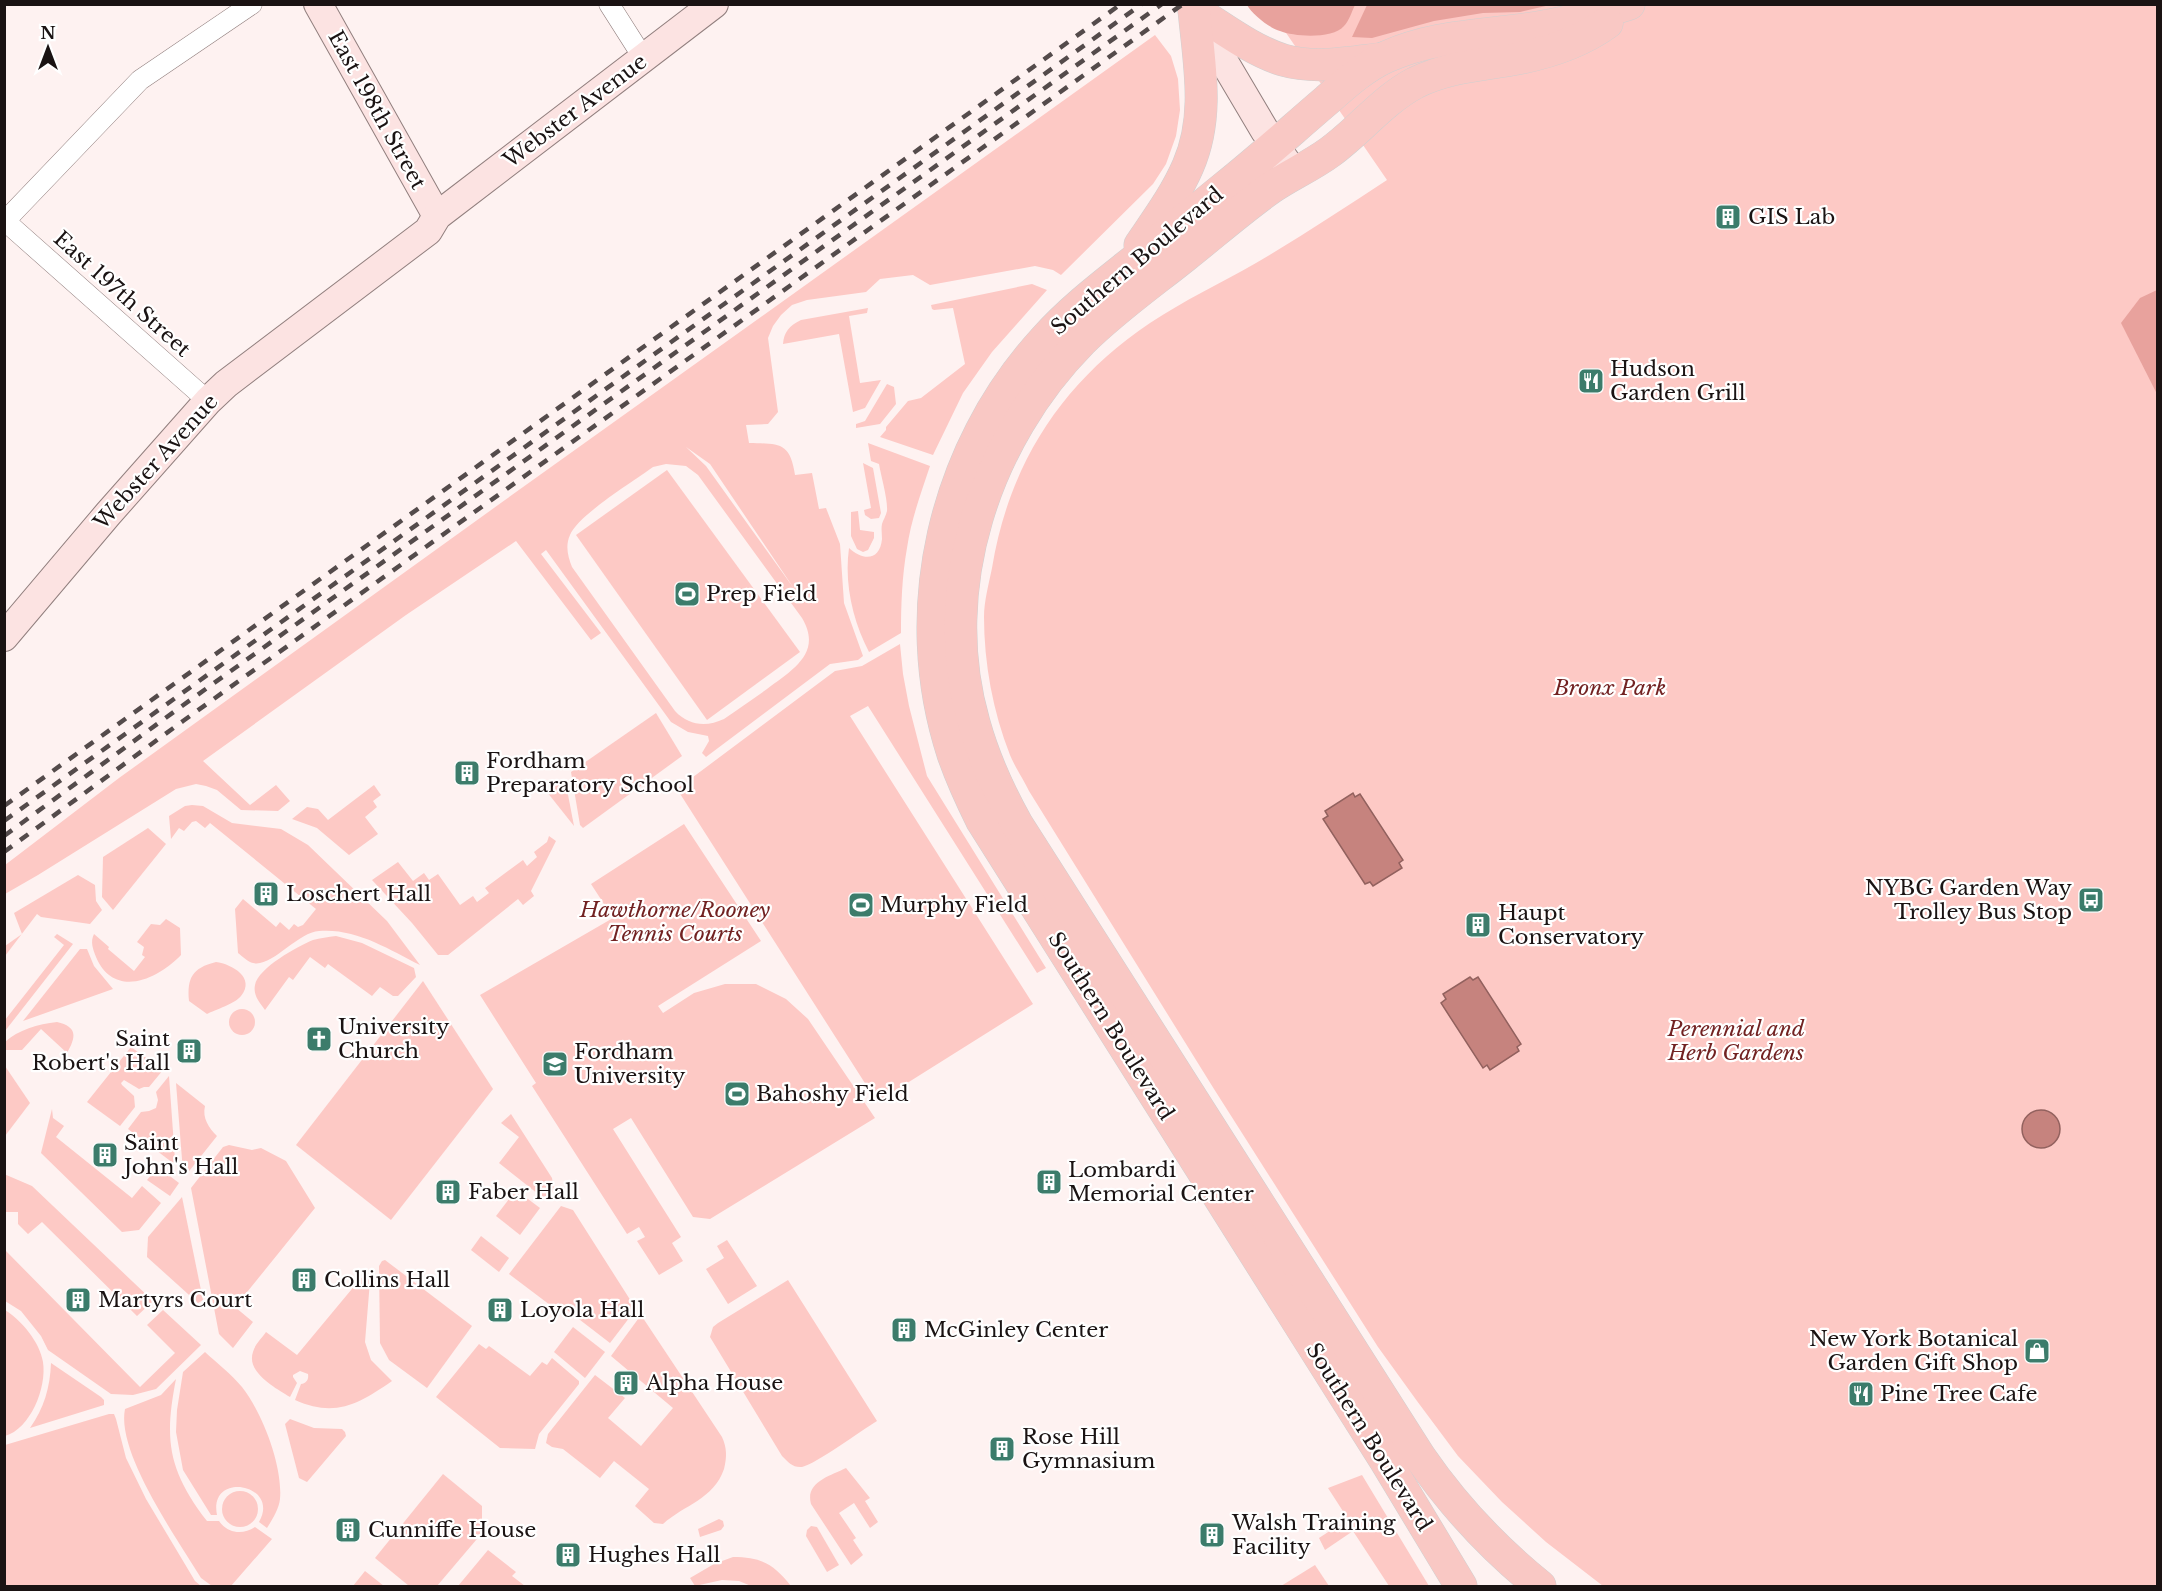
<svg xmlns="http://www.w3.org/2000/svg" width="2162" height="1591" font-family="'Libre Baskerville',serif">
  <style>
    .green { fill: #fdc9c5; fill-rule: evenodd }
    .forest { fill: #e8a29d }
    .water { fill: #c6837e; stroke: #92615e; stroke-width: 1.5 }
    .lines { fill: none; stroke-linecap: round; stroke-linejoin: round }
    .street-casing { stroke: #917f7e; stroke-width: 21 }
    .secondary-casing { stroke: #917f7e; stroke-width: 30 }
    .primary-casing { stroke: #d1d0d0; stroke-width: 33 }
    .street { stroke: #fff; stroke-width: 20 }
    .secondary { stroke: #fce3e2; stroke-width: 28 }
    .primary { stroke: #f9c8c4; stroke-width: 32 }
    .rail { stroke: #544b4b; stroke-width: 4.5; stroke-dasharray: 10 10; stroke-linecap: butt }
    .labels { text-anchor: middle; dominant-baseline: central; stroke-width: 4.5; stroke-linejoin: round; paint-order: stroke }
    .street-label { font-size: 21px; fill: #1a1313; stroke: #fff }
    .poi-label { font-size: 21px; fill: #1a1313; stroke: #fff; text-anchor: start }
    .park-label { font-size: 21px; font-style: italic; fill: #722222; stroke: #fff }
  </style>
  <rect width="100%" height="100%" fill="#fef2f1"/>
  <g class="green">
    <path d="M1267,5H2157V1586H1603L1546,1542L1502,1502L1458,1456L1417,1401L1378,1347L1214,1089L1029,791C1023,779 1015,767 1010,755C993,712 984,663 984,617C984,601 989,583 992,568C1009,464 1062,382 1150,323C1183,301 1221,283 1256,263C1301,237 1344,208 1387,180Z"/>
    <path d="M1155,35L1171,56L1178,79L1180,110L1176,136L1166,164L1153,184L1061,275L1053,270L1035,266L930,285L913,275L880,279L866,292L807,300L792,305L781,315L773,326L768,338L778,412L768,424L746,425L749,443C778,444 790,441 795,475L812,473L819,509L826,508L840,544L844,603L863,656L858,660L830,664L706,757L702,753L709,741L708,736L688,732L671,722L546,550L541,554L601,633L591,640L516,541L406,615L203,761L250,805L276,785L290,801L278,811L241,810L217,790L206,786L196,784L176,789L38,875L5,894V865L119,778L505,500ZM686,447L710,464L795,590L706,466ZM666,464L686,466L698,475L802,618C823,653 792,670 767,689C753,699 738,709 724,719C707,727 689,726 675,711L572,567C568,557 565,546 570,535C578,515 634,481 653,467Z"/>
    <polygon points="1032,284 1047,290 992,352 963,393 933,455 880,437 886,430 886,427 908,401 921,398 965,364 953,308 934,310 932,309 931,305"/>
    <path d="M868,308L867,313L849,316L860,383L881,380L865,408L853,412L839,334L783,344C784,332 789,326 801,320Z"/>
    <polygon points="887,384 894,387 896,404 880,424 856,428 856,424 865,421"/>
    <path d="M868,443L930,466C921,493 911,520 907,548C902,576 901,605 901,633L869,652C853,621 844,584 849,548C863,561 880,561 882,539C882,534 881,529 882,524C883,520 886,516 887,511C888,500 881,476 879,464L871,461Z"/>
    <polygon points="863,463 873,468 881,513 879,518 871,519 865,515 864,510 871,508"/>
    <polygon points="667,470 800,652 707,720 576,535"/>
    <polygon points="858,511 860,530 874,532 874,538 868,550 863,552 857,549 851,536 851,512"/>
    <polygon points="900,644 903,674 909,706 927,776 1046,968 1037,973 868,706 850,716 1033,1004 877,1102 677,789 835,671 862,666"/>
    <polygon points="656,713 682,756 583,828 580,825 571,772"/>
    <polygon points="565,779 574,826 547,792"/>
    <polygon points="374,785 381,795 373,801 377,807 365,817 378,834 349,855 317,828 292,819 307,807 318,809 328,820"/>
    <path d="M192,805L203,806L232,823L281,829L308,845L387,921L420,965C388,949 356,928 319,931C298,932 271,968 253,963C248,962 242,956 238,953L235,909L243,899L276,927L280,922L289,930L294,924L298,927L303,925L316,909L210,823L205,828L196,821L192,822L184,831L179,828L171,839L169,816L185,806Z"/>
    <polygon points="684,824 761,941 658,1006 663,1013 694,993 725,984 756,984 786,999 808,1019 875,1118 710,1219 693,1217 631,1118 613,1129 681,1237 672,1243 683,1261 659,1275 637,1241 645,1237 639,1227 627,1234 532,1086 536,1083 480,995 613,918 591,884"/>
    <polygon points="148,828 166,844 113,910 102,897 103,857"/>
    <polygon points="549,836 556,841 531,891 534,896 523,905 518,899 448,955 438,955 412,923 372,880 398,862 413,881 424,873 429,880 438,874 460,905 473,896 477,902 489,893 485,888 523,860 527,866 537,857 534,852 547,842"/>
    <polygon points="78,875 95,885 96,901 102,910 90,924 41,917 37,914 5,956 5,946 22,934 14,913"/>
    <path d="M166,919L180,928L181,955C157,980 114,999 96,957C93,949 90,942 94,934L109,947L108,949L134,971L145,957L142,955L144,947L137,942L151,924L160,925Z"/>
    <polygon points="57,934 73,944 5,1031 5,1020 64,945 54,937"/>
    <path d="M336,936L362,943L414,968L416,977L398,996H393L380,987L372,996L328,964L325,968L310,957L293,980L289,977L265,1010C259,1002 253,995 255,985C258,968 298,946 313,940C320,938 328,937 336,936Z"/>
    <polygon points="80,949 87,949 94,966 113,989 23,1021"/>
    <path d="M216,962C232,964 256,978 241,996C236,1003 215,1010 207,1014L189,1001C187,978 192,968 216,962Z"/>
    <polygon points="423,981 493,1089 391,1220 296,1145"/>
    <circle cx="242" cy="1022" r="13"/>
    <path d="M57,1022C78,1027 76,1037 67,1053L41,1029L22,1050H5V1042C18,1030 38,1024 57,1022Z"/>
    <polygon points="131,1047 163,1070 149,1087 144,1087 139,1089 124,1080 121,1083 122,1085 134,1096 135,1107 120,1126 87,1102"/>
    <polygon points="5,1066 30,1103 5,1136 4,1136"/>
    <polygon points="169,1076 175,1160 173,1163 128,1129 141,1112 149,1111 156,1108 158,1100 156,1092"/>
    <path d="M176,1083L205,1106C202,1118 209,1128 217,1136L186,1175L183,1172Z"/>
    <polygon points="52,1109 53,1118 64,1126 56,1137 132,1198 142,1186 161,1203 139,1230 122,1232 41,1153"/>
    <polygon points="511,1114 552,1178 554,1190 547,1201 499,1163 519,1137 501,1123"/>
    <polygon points="229,1145 252,1150 261,1148 286,1161 315,1208 235,1307 253,1322 233,1348 219,1334 191,1188 223,1147"/>
    <polygon points="158,1167 179,1183 170,1196 147,1180"/>
    <polygon points="4,1174 32,1186 153,1301 137,1316 42,1222 28,1234 18,1224 18,1212 5,1212"/>
    <polygon points="516,1190 540,1208 520,1235 496,1216"/>
    <polygon points="182,1197 203,1300 198,1303 147,1257 148,1237"/>
    <polygon points="561,1206 573,1210 636,1309 610,1343 558,1303 554,1308 509,1274"/>
    <polygon points="481,1236 509,1258 499,1272 471,1250"/>
    <polygon points="727,1240 757,1286 728,1304 706,1269 724,1258 717,1246"/>
    <polygon points="5,1250 140,1387 175,1353 147,1325 163,1310 201,1345 156,1389 133,1395 111,1394 48,1350 41,1336 21,1311 5,1301"/>
    <polygon points="385,1260 472,1326 427,1388 389,1360 380,1343 379,1266 382,1261"/>
    <path d="M361,1278H367L370,1281L365,1342L371,1360L392,1381C359,1404 335,1418 295,1400L301,1384C306,1383 309,1380 308,1374L300,1371L293,1375V1377L297,1383L290,1397C275,1388 246,1372 253,1352C255,1344 262,1338 266,1332L297,1355Z"/>
    <path d="M788,1280L877,1421C862,1430 816,1464 802,1467C793,1468 788,1462 782,1456L710,1337L713,1327L718,1323Z"/>
    <path d="M5,1310C21,1320 40,1342 43,1362C47,1388 30,1429 5,1436Z"/>
    <path d="M641,1315L722,1437C727,1448 727,1457 724,1469C714,1499 684,1505 663,1524L654,1523L635,1506L649,1489L614,1461L600,1478L563,1449L552,1447L546,1443L548,1434L595,1375L625,1398L608,1418L641,1446L673,1408L611,1356Z"/>
    <polygon points="573,1327 605,1352 585,1378 554,1352"/>
    <polygon points="479,1344 486,1349 489,1346 530,1376 542,1362 547,1365 552,1358 579,1381 579,1384 539,1434 535,1449 500,1448 436,1397"/>
    <path d="M205,1352C217,1363 231,1374 242,1387C262,1412 283,1466 280,1499C279,1509 272,1520 267,1528L259,1522C281,1484 208,1470 217,1515H211L183,1470L176,1432L177,1410L183,1372Z"/>
    <path d="M51,1363L101,1397L104,1400V1405L30,1428C44,1408 50,1388 51,1363Z"/>
    <path d="M176,1379C164,1440 168,1470 207,1521H219C228,1534 243,1535 255,1527L272,1539L231,1586H212L201,1578C178,1540 116,1453 125,1409L161,1395Z"/>
    <polygon points="109,1414 114,1414 116,1419 126,1458 146,1499 195,1581 201,1586 5,1586 5,1445"/>
    <polygon points="290,1419 314,1428 342,1429 345,1432 346,1436 307,1482 299,1478 285,1424"/>
    <path d="M846,1468L870,1498L865,1501L878,1522L870,1528L854,1503L839,1513L856,1538L853,1540L863,1555L851,1565L811,1504C805,1482 830,1476 846,1468Z"/>
    <polygon points="443,1474 482,1506 482,1533 437,1586 409,1586 375,1558"/>
    <polygon points="1362,1475 1429,1586 1389,1586 1353,1531 1325,1550 1319,1538 1348,1519 1328,1488"/>
    <circle cx="240" cy="1509" r="18"/>
    <polygon points="719,1519 723,1521 724,1526 721,1530 700,1537 698,1529"/>
    <polygon points="811,1526 817,1527 839,1565 827,1572 806,1536 807,1530"/>
    <polygon points="488,1550 516,1572 512,1576 525,1586 458,1586"/>
    <path d="M733,1557C761,1557 774,1564 791,1586H751L739,1581L722,1580L695,1586L690,1578L714,1564Z"/>
    <polygon points="1315,1565 1329,1586 1281,1586"/>
    <polygon points="365,1571 384,1586 353,1586"/>
  </g>
  <g class="forest">
    <path d="M1247,5H1355C1352,11 1349,21 1344,26C1333,39 1295,37 1280,31C1269,28 1252,14 1247,5Z"/>
    <polygon points="1367,5 1367,4 1550,5 1520,12 1483,13 1434,21 1372,38 1352,37"/>
    <polygon points="2157,290 2157,394 2121,323 2140,298"/>
  </g>
  <g class="water">
    <polygon points="1353,793 1355,797 1360,794 1403,860 1399,863 1402,868 1373,886 1370,882 1365,884 1323,819 1328,816 1325,811"/>
    <polygon points="1470,977 1473,980 1478,977 1521,1044 1517,1047 1519,1051 1490,1070 1487,1065 1483,1068 1441,1003 1446,999 1443,994"/>
    <circle cx="2041" cy="1129" r="19"/>
  </g>
  <g class="lines">
    <g class="street-casing">
      <g id="street">
        <polyline points="609,4 644,59"/>
        <polyline points="5,221 208,401"/>
        <polyline points="4,222 140,80 252,4"/>
      </g>
    </g>
    <g class="secondary-casing">
      <g id="secondary">
        <polyline points="318,4 437,216"/>
        <polyline points="1194,11 1265,131 1294,173"/>
        <polyline points="4,637 108,514 208,401 226,384 428,231 437,216 714,4"/>
      </g>
    </g>
    <g class="primary-casing">
      <g id="primary">
        <path d="M1194,10C1222,27 1251,50 1283,60C1314,69 1347,63 1379,59"/>
        <path d="M1140,245C1157,220 1176,194 1188,166C1210,116 1199,63 1194,10"/>
        <path d="M1461,1586L1385,1460L982,821C971,799 961,777 953,754C906,611 944,450 1044,340C1069,312 1097,290 1126,267C1159,241 1192,214 1225,187C1260,159 1293,129 1327,100C1345,84 1364,67 1386,57C1437,34 1487,36 1540,27C1571,22 1600,13 1629,4"/>
        <path d="M1540,1586C1493,1548 1455,1508 1420,1457L1017,824C999,792 984,759 974,723C935,588 985,439 1082,341C1113,310 1150,284 1185,256C1213,234 1241,209 1271,188C1290,175 1311,166 1330,152C1359,131 1383,100 1415,83C1445,68 1478,65 1510,60C1545,54 1578,44 1607,23"/>
      </g>
    </g>
    <use href="#street" class="street"/>
    <use href="#secondary" class="secondary"/>
    <use href="#primary" class="primary"/>
    <g class="rail">
      <polyline points="4,806 1121,4"/>
      <polyline points="4,821 1142,4"/>
      <polyline points="4,836 175,711 1162,4"/>
      <polyline points="4,852 183,721 1183,4"/>
    </g>
  </g>
  <defs>
    <g id="building-square" transform="scale(1.35)"><rect x="-9" y="-9" width="18" height="18" rx="4" fill="#3c7c6b" stroke="#fff"/><path d="M-4-6H4V6H1V3H-1V6H-4ZM-2.5-4.3h1.7v1.8h-1.7ZM.8-4.3h1.7v1.8H.8ZM-2.5-1h1.7V.8h-1.7ZM.8-1h1.7V.8H.8Z" fill="#fff"/></g>
    <g id="restaurant-square" transform="scale(1.35)"><rect x="-9" y="-9" width="18" height="18" rx="4" fill="#3c7c6b" stroke="#fff"/><path d="M-5-6h1v4h1v-4h1v4h1v-4h1v5L-1.5 .5V6h-2V.5L-5-1ZM5-6V6H3V1.5H1.5Q1.5-4 5-6Z" fill="#fff"/></g>
    <g id="stadium-square" transform="scale(1.35)"><rect x="-9" y="-9" width="18" height="18" rx="4" fill="#3c7c6b" stroke="#fff"/><path d="M0-5a6.5 5 0 1 0 0 10a6.5 5 0 1 0 0-10ZM-3.5-1.8h7v3.6h-7Z" fill="#fff"/></g>
    <g id="bus-square" transform="scale(1.35)"><rect x="-9" y="-9" width="18" height="18" rx="4" fill="#3c7c6b" stroke="#fff"/><path d="M-5-6H5V4H4V6H2V4H-2V6H-4V4H-5ZM-3.5-4V0h7V-4ZM-3.5 1.2v1.5H-2V1.2ZM2 1.2v1.5H3.5V1.2Z" fill="#fff"/></g>
    <g id="church-square" transform="scale(1.35)"><rect x="-9" y="-9" width="18" height="18" rx="4" fill="#3c7c6b" stroke="#fff"/><path d="M-1.2-6h2.4v3.5h3.3v2.4h-3.3V6h-2.4V-.1h-3.3v-2.4h3.3Z" fill="#fff"/></g>
    <g id="university-square" transform="scale(1.35)"><rect x="-9" y="-9" width="18" height="18" rx="4" fill="#3c7c6b" stroke="#fff"/><path d="M0-5L7-2L0 1L-7-2ZM-4 1L0 2.5L4 1V4Q0 6-4 4Z" fill="#fff"/></g>
    <g id="shop-square" transform="scale(1.35)"><rect x="-9" y="-9" width="18" height="18" rx="4" fill="#3c7c6b" stroke="#fff"/><path d="M-5-2.5h2.3a2.7 3.5 0 0 1 5.4 0H5L5.5 6h-11ZM-1.5-2.5h3a1.5 2.3 0 0 0-3 0Z" fill="#fff"/></g>
  </defs>
  <g fill-rule="evenodd">
    <use href="#building-square" x="1728" y="217"/>
    <use href="#restaurant-square" x="1591" y="381"/>
    <use href="#stadium-square" x="687" y="594"/>
    <use href="#building-square" x="467" y="773"/>
    <use href="#building-square" x="266" y="894"/>
    <use href="#bus-square" x="2091" y="900"/>
    <use href="#stadium-square" x="861" y="905"/>
    <use href="#building-square" x="1478" y="925"/>
    <use href="#church-square" x="319" y="1039"/>
    <use href="#building-square" x="189" y="1051"/>
    <use href="#university-square" x="555" y="1064"/>
    <use href="#stadium-square" x="737" y="1094"/>
    <use href="#building-square" x="105" y="1155"/>
    <use href="#building-square" x="1049" y="1182"/>
    <use href="#building-square" x="448" y="1192"/>
    <use href="#building-square" x="304" y="1280"/>
    <use href="#building-square" x="78" y="1300"/>
    <use href="#building-square" x="500" y="1310"/>
    <use href="#building-square" x="904" y="1330"/>
    <use href="#shop-square" x="2037" y="1351"/>
    <use href="#building-square" x="626" y="1383"/>
    <use href="#restaurant-square" x="1861" y="1394"/>
    <use href="#building-square" x="1002" y="1449"/>
    <use href="#building-square" x="348" y="1530"/>
    <use href="#building-square" x="1212" y="1535"/>
    <use href="#building-square" x="568" y="1555"/>
  </g>
  <g class="labels">
    <g class="street-label">
      <text transform="translate(377 110) rotate(61)">East 198th Street</text>
      <text transform="translate(575 111) rotate(-37)">Webster Avenue</text>
      <text transform="translate(1137 261) rotate(-40)">Southern Boulevard</text>
      <text transform="translate(122 294) rotate(42)">East 197th Street</text>
      <text transform="translate(156 462) rotate(-48)">Webster Avenue</text>
      <text transform="translate(1111 1026) rotate(58)">Southern Boulevard</text>
      <text transform="translate(1369 1437) rotate(58)">Southern Boulevard</text>
    </g>
    <g class="poi-label">
      <text x="1748" y="217">GIS Lab</text>
      <text x="1610" y="369">Hudson<tspan x="1610" dy="24">Garden Grill</tspan></text>
      <text x="706" y="594">Prep Field</text>
      <text x="486" y="761">Fordham<tspan x="486" dy="24">Preparatory School</tspan></text>
      <text x="2072" y="888" text-anchor="end">NYBG Garden Way<tspan x="2072" dy="24">Trolley Bus Stop</tspan></text>
      <text x="286" y="894">Loschert Hall</text>
      <text x="880" y="905">Murphy Field</text>
      <text x="1498" y="913">Haupt<tspan x="1498" dy="24">Conservatory</tspan></text>
      <text x="338" y="1027">University<tspan x="338" dy="24">Church</tspan></text>
      <text x="170" y="1039" text-anchor="end">Saint<tspan x="170" dy="24">Robert's Hall</tspan></text>
      <text x="574" y="1052">Fordham<tspan x="574" dy="24">University</tspan></text>
      <text x="756" y="1094">Bahoshy Field</text>
      <text x="124" y="1143">Saint<tspan x="124" dy="24">John's Hall</tspan></text>
      <text x="1068" y="1170">Lombardi<tspan x="1068" dy="24">Memorial Center</tspan></text>
      <text x="468" y="1192">Faber Hall</text>
      <text x="324" y="1280">Collins Hall</text>
      <text x="98" y="1300">Martyrs Court</text>
      <text x="520" y="1310">Loyola Hall</text>
      <text x="924" y="1330">McGinley Center</text>
      <text x="2018" y="1339" text-anchor="end">New York Botanical<tspan x="2018" dy="24">Garden Gift Shop</tspan></text>
      <text x="646" y="1383">Alpha House</text>
      <text x="1880" y="1394">Pine Tree Cafe</text>
      <text x="1022" y="1437">Rose Hill<tspan x="1022" dy="24">Gymnasium</tspan></text>
      <text x="1232" y="1523">Walsh Training<tspan x="1232" dy="24">Facility</tspan></text>
      <text x="368" y="1530">Cunniffe House</text>
      <text x="588" y="1555">Hughes Hall</text>
    </g>
    <g class="park-label">
      <text x="1610" y="688">Bronx Park</text>
      <text x="675" y="910">Hawthorne/Rooney<tspan x="675" dy="24">Tennis Courts</tspan></text>
      <text x="1736" y="1029">Perennial and<tspan x="1736" dy="24">Herb Gardens</tspan></text>
    </g>
  </g>
  <rect width="2162" height="1591" fill="none" stroke="#1a1313" stroke-width="12"/>
  <g transform="translate(48 48)" stroke="#ffffff" stroke-width="4.5" paint-order="stroke">
  <path d="M0-4.5L10 22L0 15L-10 22Z" fill="#1a1313"/>
  <text y="-9" font-size="16" font-weight="bold" text-anchor="middle" fill="#1a1313">N</text>
  </g>
</svg>
